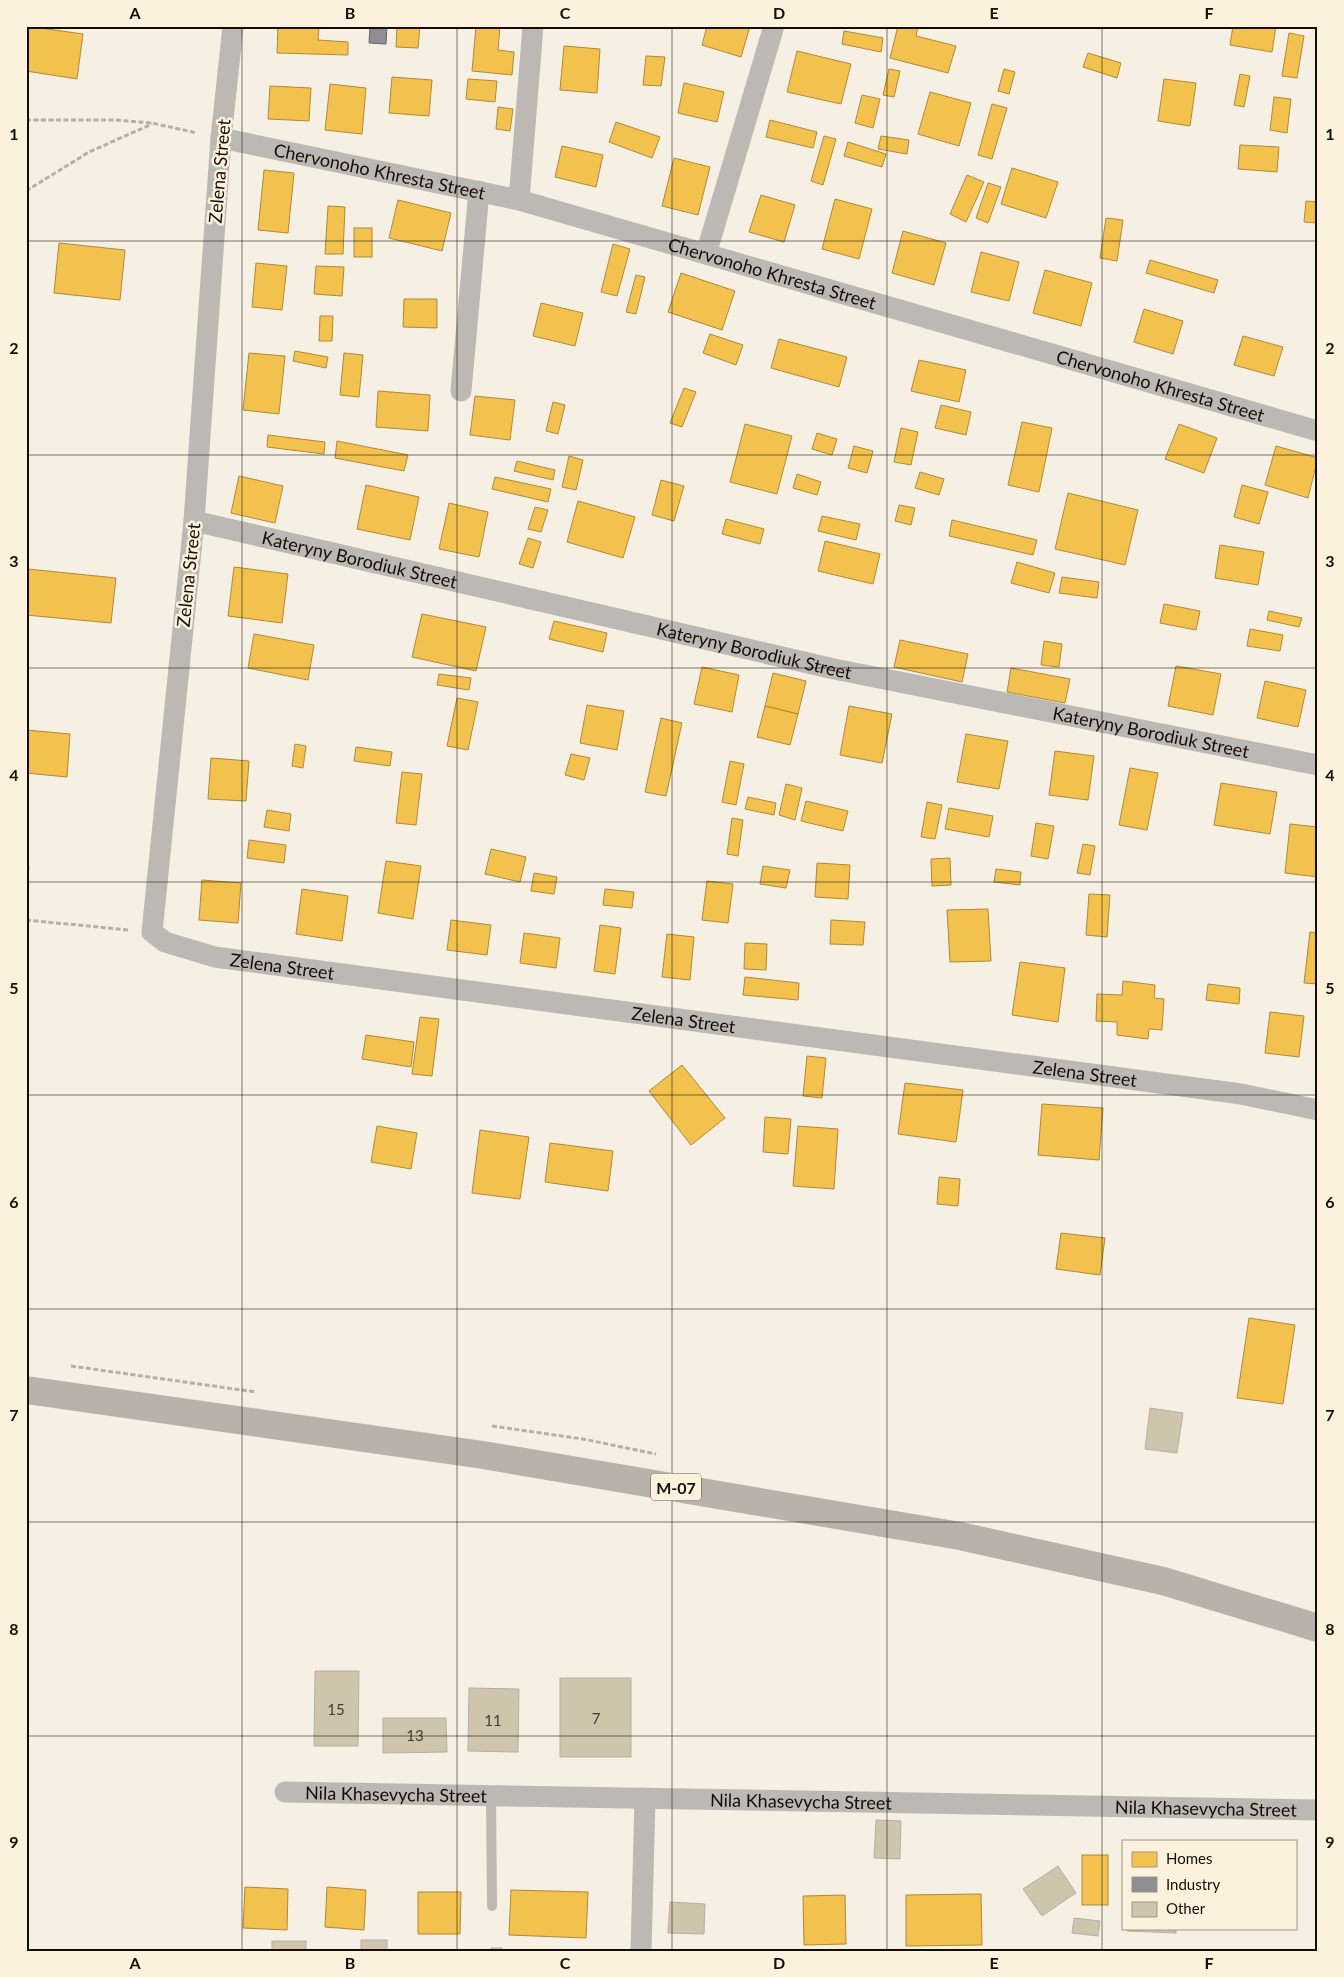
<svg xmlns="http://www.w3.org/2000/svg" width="1344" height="1977" font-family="Lato,sans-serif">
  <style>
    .homes { fill: #f2c14e; stroke: #af8b38 }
    .industry { fill: #8d8d92; stroke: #696767 }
    .building { fill: #cfc4ac; stroke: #b6b0a5 }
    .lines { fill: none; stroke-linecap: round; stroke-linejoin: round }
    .path { stroke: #b4afa9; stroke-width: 3; stroke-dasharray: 5 2.5; stroke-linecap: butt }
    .service { stroke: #bcb8b3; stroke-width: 10 }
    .minor { stroke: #bcb8b3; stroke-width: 21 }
    .trunk { stroke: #b8b2aa; stroke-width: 28 }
    .grid { fill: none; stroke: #140e04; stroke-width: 1; stroke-opacity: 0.55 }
    .labels { text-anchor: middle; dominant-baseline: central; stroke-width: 5; stroke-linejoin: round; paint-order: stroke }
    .number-label { font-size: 15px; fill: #433c2e }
    .shield { fill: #fcf1dd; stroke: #5a5245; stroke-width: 1 }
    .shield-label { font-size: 16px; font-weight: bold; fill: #140e04 }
    .street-label { font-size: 18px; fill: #140e04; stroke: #fcf1dd }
    .neatline { fill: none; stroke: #140e04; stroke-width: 2 }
    .grid-label { font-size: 16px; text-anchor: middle; font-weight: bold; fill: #140e04 }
  </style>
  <rect width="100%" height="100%" fill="#f5efe4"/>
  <g class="homes">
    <polygon points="26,26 83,34 77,79 26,71"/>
    <polygon points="278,26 319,26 318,40 348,42 348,55 277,53"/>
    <polygon points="397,26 420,26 418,48 396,47"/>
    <polygon points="476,26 500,26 498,50 514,52 512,75 472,71"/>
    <polygon points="707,26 750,26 741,57 702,45"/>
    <polygon points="898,26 918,26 916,36 956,46 948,73 890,58"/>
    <polygon points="1233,26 1276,26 1272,52 1230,45"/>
    <polygon points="844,31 883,38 881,52 842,44"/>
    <polygon points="1289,33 1304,36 1297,78 1282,76"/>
    <polygon points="564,46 600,49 597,93 560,90"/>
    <polygon points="797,51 851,64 841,104 787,92"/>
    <polygon points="1088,53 1121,63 1117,78 1083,67"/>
    <polygon points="646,56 665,57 661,86 643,85"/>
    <polygon points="889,69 900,71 894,97 883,95"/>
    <polygon points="1004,69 1015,72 1009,94 998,91"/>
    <polygon points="1240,74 1250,76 1244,107 1234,105"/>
    <polygon points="392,77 432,80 429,116 389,113"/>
    <polygon points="468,79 497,81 495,102 466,99"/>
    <polygon points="1164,79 1196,83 1190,126 1158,121"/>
    <polygon points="684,83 724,92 717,122 678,113"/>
    <polygon points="330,84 366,88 362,134 325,130"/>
    <polygon points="270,86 311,88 309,121 268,119"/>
    <polygon points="930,92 971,103 959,146 918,134"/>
    <polygon points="862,95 880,99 873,128 855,123"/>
    <polygon points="1274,97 1291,99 1287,133 1270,130"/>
    <polygon points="992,104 1007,108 992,159 978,155"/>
    <polygon points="498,107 513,109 510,131 496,129"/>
    <polygon points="770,120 817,132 813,148 766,137"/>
    <polygon points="616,122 660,137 652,158 609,142"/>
    <polygon points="824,136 836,139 823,185 811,181"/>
    <polygon points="881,136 909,140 907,154 878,149"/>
    <polygon points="848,142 886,154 882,167 844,156"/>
    <polygon points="1240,145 1279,147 1277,172 1238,169"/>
    <polygon points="562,146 603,155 596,187 555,177"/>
    <polygon points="674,158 710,167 698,215 662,206"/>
    <polygon points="1012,168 1058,182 1046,218 1001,204"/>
    <polygon points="264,170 294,173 288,233 258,230"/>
    <polygon points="967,175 984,182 966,222 950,214"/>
    <polygon points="988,183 1001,187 988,223 976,218"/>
    <polygon points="761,195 795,205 784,242 749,232"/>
    <polygon points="835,199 872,209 859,259 822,249"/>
    <polygon points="398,200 451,213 442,251 389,238"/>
    <polygon points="1306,201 1318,202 1318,223 1304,222"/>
    <polygon points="328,206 345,207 343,254 325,254"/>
    <polygon points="1106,218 1123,220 1117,261 1100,258"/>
    <rect x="354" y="228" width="18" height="29"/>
    <polygon points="903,231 946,243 934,285 892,273"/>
    <polygon points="59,243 125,250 120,300 54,293"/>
    <polygon points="613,244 630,249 617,296 601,292"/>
    <polygon points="981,252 1019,262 1009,301 971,292"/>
    <polygon points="1150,260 1218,280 1214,293 1146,273"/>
    <polygon points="256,263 287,266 282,310 252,307"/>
    <polygon points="316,266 344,267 342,296 314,294"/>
    <polygon points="1045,270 1092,283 1081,326 1033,313"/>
    <polygon points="681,273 735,291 722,330 668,312"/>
    <polygon points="636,275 645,277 636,314 626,312"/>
    <polygon points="404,299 437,299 437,328 403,327"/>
    <polygon points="541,303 583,313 575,346 533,336"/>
    <polygon points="1144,309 1183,321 1173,354 1134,342"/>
    <polygon points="320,316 333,316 332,341 319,341"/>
    <polygon points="710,334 743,345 736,365 703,353"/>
    <polygon points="1243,336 1283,347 1274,376 1234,365"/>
    <polygon points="779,339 847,357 839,387 771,368"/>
    <polygon points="295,351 328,357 326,368 293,361"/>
    <polygon points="249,353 285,356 279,414 243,410"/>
    <polygon points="344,353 363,355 359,397 340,395"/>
    <polygon points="919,360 966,370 959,402 911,391"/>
    <polygon points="684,388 696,392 682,427 670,423"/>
    <polygon points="378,391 430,395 428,431 376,427"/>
    <polygon points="475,396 515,400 510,440 470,435"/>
    <polygon points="553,402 565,405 558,434 546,431"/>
    <polygon points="941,405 971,412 966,435 935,428"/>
    <polygon points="1022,422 1052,428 1039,492 1008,485"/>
    <polygon points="745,424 792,436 777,494 730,482"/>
    <polygon points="1179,424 1217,438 1204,473 1165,459"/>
    <polygon points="901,428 918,432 911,465 894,462"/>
    <polygon points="817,433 837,439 832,455 812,449"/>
    <polygon points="268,435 325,442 324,454 267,447"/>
    <polygon points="337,441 408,455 404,471 335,458"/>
    <polygon points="854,446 873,451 867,473 848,468"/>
    <polygon points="1276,446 1318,458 1308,498 1265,485"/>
    <polygon points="569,456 583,460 576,490 562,487"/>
    <polygon points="517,461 555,470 553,480 514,471"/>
    <polygon points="920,472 944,479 939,495 915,488"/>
    <polygon points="797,474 821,482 817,495 793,488"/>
    <polygon points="239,476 283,486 275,523 231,513"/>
    <polygon points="495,477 551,489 548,502 492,489"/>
    <polygon points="661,480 684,486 674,521 652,515"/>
    <polygon points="366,485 419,497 410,540 357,529"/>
    <polygon points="1242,485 1268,492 1259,524 1234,517"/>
    <polygon points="1068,493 1138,510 1125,565 1055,549"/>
    <polygon points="578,501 635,517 623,558 567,542"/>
    <polygon points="449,503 488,512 479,557 439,549"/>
    <polygon points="899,505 915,508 911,525 895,521"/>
    <polygon points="535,507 548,510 541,532 528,529"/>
    <polygon points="822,516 860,524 856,540 818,531"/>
    <polygon points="726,519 764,529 760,544 722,534"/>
    <polygon points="952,520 1037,540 1033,555 949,536"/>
    <polygon points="528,538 541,542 533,568 519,564"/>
    <polygon points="825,541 880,554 873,584 818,571"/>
    <polygon points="1220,545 1264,552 1258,585 1215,578"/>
    <polygon points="1017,562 1055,573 1049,593 1011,583"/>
    <polygon points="234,567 288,574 282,623 228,616"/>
    <polygon points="28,569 116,578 111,623 26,615"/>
    <polygon points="1062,577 1099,582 1097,598 1059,593"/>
    <polygon points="1164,604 1200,611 1196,630 1160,623"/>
    <polygon points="1269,611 1302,618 1299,627 1267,620"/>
    <polygon points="422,614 486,627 476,671 412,657"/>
    <polygon points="554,621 607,633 603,652 549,639"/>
    <polygon points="1250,629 1283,635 1280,651 1247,646"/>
    <polygon points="254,634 314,645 308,680 248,668"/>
    <polygon points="900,640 968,654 962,682 894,667"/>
    <polygon points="1044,641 1062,644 1059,667 1041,665"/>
    <polygon points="1176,666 1221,674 1213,715 1168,706"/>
    <polygon points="702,667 739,675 732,712 694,704"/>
    <polygon points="1011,668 1070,679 1065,703 1007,692"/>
    <polygon points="773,673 806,681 798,714 765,706"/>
    <polygon points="439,674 471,678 469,690 437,685"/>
    <polygon points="1265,681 1306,690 1298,727 1257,718"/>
    <polygon points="457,698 478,702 468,750 447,746"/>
    <polygon points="587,705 624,711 617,750 580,743"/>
    <polygon points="765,706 798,714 790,745 757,737"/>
    <polygon points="849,706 892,714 882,763 840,755"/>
    <polygon points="661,718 682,723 666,796 645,792"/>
    <polygon points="26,730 70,734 67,777 26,773"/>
    <polygon points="966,734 1008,741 999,789 957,782"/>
    <polygon points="295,744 306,746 303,768 292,766"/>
    <polygon points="356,747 392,752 390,766 354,761"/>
    <polygon points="1055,751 1094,756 1088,800 1049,795"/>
    <polygon points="571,754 590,758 584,780 565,775"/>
    <polygon points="211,758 249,761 246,801 208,799"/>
    <polygon points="730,761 744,764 736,805 722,802"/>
    <polygon points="1130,768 1158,773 1147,830 1119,825"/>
    <polygon points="402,772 422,774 416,825 396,823"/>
    <polygon points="1221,783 1277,792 1270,834 1214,825"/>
    <polygon points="786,784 802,788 795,820 779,815"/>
    <polygon points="748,797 776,803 774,815 745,809"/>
    <polygon points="806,801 848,811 843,831 801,821"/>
    <polygon points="927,802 942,805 935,839 921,837"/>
    <polygon points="949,808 993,816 989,837 945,829"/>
    <polygon points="267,810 291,814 289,831 264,827"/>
    <polygon points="732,818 743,820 738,856 727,854"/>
    <polygon points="1036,823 1054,826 1048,859 1031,856"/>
    <polygon points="1290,824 1318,827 1318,877 1285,873"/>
    <polygon points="249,840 286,845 284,863 247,858"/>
    <polygon points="1083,844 1095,846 1090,875 1077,873"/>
    <polygon points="491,849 526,857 520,882 485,874"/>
    <polygon points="950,858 951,885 932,886 931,859"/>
    <polygon points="386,861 421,866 413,919 378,913"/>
    <polygon points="817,863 850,865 848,899 815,897"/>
    <polygon points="26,865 29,866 26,897"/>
    <polygon points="763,866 790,870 786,888 760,884"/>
    <polygon points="996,869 1021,872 1020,885 994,882"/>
    <polygon points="534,873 557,877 554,894 531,891"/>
    <polygon points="202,880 241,883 238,923 199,920"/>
    <polygon points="707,881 733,884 728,923 702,920"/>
    <polygon points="302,889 348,896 342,941 296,934"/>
    <polygon points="605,889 634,892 632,908 603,905"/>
    <polygon points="1089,894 1110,895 1107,937 1086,935"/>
    <polygon points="988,909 991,961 950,962 947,910"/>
    <polygon points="451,920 491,925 487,955 447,950"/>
    <polygon points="831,920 865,922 863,945 830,944"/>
    <polygon points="600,925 621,928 615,974 594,971"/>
    <polygon points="1310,932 1318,933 1318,984 1304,983"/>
    <polygon points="524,933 560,938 556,968 520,963"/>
    <polygon points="667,934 694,937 690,980 662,977"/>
    <polygon points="745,943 767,944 766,970 744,969"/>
    <polygon points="1020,962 1065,968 1058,1022 1012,1015"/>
    <polygon points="745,977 799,983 798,1000 743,995"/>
    <polygon points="1123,981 1155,985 1154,998 1164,999 1162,1030 1149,1029 1148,1039 1117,1035 1117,1022 1096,1021 1097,994 1122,995"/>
    <polygon points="1208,984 1240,988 1239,1004 1206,1000"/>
    <polygon points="1270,1012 1304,1016 1299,1057 1265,1053"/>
    <polygon points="420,1017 439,1019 432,1076 412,1074"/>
    <polygon points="366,1035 414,1042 411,1067 362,1059"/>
    <polygon points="807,1056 826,1058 822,1098 803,1096"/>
    <polygon points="682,1065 725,1118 691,1145 649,1091"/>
    <polygon points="905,1083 963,1090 956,1142 898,1134"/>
    <polygon points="1042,1104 1103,1108 1099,1160 1038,1155"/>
    <polygon points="765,1117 791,1119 788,1154 763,1152"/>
    <polygon points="377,1126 417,1133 411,1169 371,1162"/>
    <polygon points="798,1126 838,1129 834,1189 793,1186"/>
    <polygon points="480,1130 529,1137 520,1199 472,1193"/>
    <polygon points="550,1143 613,1151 608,1191 545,1182"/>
    <polygon points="939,1177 960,1179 958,1206 937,1204"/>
    <polygon points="1061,1233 1105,1238 1100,1275 1056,1269"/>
    <polygon points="1249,1318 1295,1325 1283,1404 1237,1398"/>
    <rect x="1082" y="1855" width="26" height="50"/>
    <polygon points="245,1887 288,1889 287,1930 243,1928"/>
    <polygon points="327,1887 366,1890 364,1930 325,1927"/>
    <polygon points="511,1890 588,1892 586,1938 509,1935"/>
    <polygon points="418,1892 461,1892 460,1934 418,1934"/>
    <polygon points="981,1894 982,1945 906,1946 906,1895"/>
    <polygon points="845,1895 846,1944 804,1945 803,1896"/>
  </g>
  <polygon class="industry" points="370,26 387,26 386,44 369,43"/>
  <g class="building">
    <polygon points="1150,1408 1183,1413 1177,1453 1145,1449"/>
    <polygon points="315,1671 359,1671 358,1746 314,1746"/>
    <rect x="560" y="1678" width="71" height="79"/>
    <polygon points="469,1688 519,1689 518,1752 468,1751"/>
    <polygon points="383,1718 446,1718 447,1752 383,1753"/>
    <polygon points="876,1820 901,1821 900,1859 874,1858"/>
    <polygon points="1058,1866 1076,1893 1042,1916 1023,1889"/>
    <polygon points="670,1902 705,1904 704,1934 668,1933"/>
    <polygon points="1074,1918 1100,1921 1098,1936 1072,1933"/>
    <polygon points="1127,1928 1176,1928 1176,1933 1127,1931"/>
    <rect x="361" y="1940" width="26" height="11"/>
    <rect x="272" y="1941" width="34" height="10"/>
    <rect x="491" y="1948" width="11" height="3"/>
  </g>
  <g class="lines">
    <g class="path">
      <polyline points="26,120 115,120 152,123 197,133"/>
      <polyline points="26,191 89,152 152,124"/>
      <polyline points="26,920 129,930"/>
      <polyline points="71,1366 256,1392"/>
      <polyline points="492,1426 583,1439 656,1454"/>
    </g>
    <polyline class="service" points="491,1797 492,1906"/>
    <g class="minor">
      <path id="s1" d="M233,26L221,138L194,521L152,932L165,942L215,957L1241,1094L1318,1110"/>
      <path id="s2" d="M221,138L519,200L1318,431"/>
      <polyline points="519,200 533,26"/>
      <polyline points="706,254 774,26"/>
      <polyline points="461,391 479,191"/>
      <path id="s3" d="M194,521L834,669L1318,765"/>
      <path id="s4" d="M285,1792L1318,1810"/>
      <polyline points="641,1951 645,1799"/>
    </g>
    <polyline class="trunk" points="26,1390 483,1455 960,1536 1163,1581 1318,1628"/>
  </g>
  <path class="grid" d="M242,26V1951M457,26V1951M672,26V1951M887,26V1951M1102,26V1951M26,241H1318M26,455H1318M26,668H1318M26,882H1318M26,1095H1318M26,1309H1318M26,1522H1318M26,1736H1318"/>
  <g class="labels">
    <g class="number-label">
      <text x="336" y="1709">15</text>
      <text x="596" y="1718">7</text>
      <text x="493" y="1720">11</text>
      <text x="415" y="1735">13</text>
    </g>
    <rect class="shield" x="651" y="1473.5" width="50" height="27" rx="4"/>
    <g class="shield-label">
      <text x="676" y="1487">М-07</text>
    </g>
    <g class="street-label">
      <text transform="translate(219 171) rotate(-85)">Zelena Street</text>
      <text stroke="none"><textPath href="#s2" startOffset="162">Chervonoho Khresta Street</textPath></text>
      <text stroke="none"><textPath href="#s2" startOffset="568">Chervonoho Khresta Street</textPath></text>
      <text stroke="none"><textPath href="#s2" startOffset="972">Chervonoho Khresta Street</textPath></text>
      <text stroke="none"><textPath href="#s3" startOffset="170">Kateryny Borodiuk Street</textPath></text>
      <text transform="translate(188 575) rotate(-84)">Zelena Street</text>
      <text stroke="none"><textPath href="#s3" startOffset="575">Kateryny Borodiuk Street</textPath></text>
      <text stroke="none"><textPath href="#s3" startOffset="980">Kateryny Borodiuk Street</textPath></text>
      <text stroke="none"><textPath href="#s1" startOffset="1046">Zelena Street</textPath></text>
      <text stroke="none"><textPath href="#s1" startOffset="1451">Zelena Street</textPath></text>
      <text stroke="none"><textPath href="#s1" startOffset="1856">Zelena Street</textPath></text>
      <text stroke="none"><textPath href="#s4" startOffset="111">Nila Khasevycha Street</textPath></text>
      <text stroke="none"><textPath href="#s4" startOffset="516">Nila Khasevycha Street</textPath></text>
      <text stroke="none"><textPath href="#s4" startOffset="921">Nila Khasevycha Street</textPath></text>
    </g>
  </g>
  <rect width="1344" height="1977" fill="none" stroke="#fcf1dd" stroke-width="55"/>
  <rect x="1122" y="1840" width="175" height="90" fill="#fcf1dd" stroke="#9f9686"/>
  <rect x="1132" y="1852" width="25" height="15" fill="#f2c14e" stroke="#9f9686"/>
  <text x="1166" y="1864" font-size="15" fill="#140e04">Homes</text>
  <rect x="1132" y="1877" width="25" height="15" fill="#8d8d92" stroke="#9f9686"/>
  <text x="1166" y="1890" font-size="15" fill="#140e04">Industry</text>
  <rect x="1132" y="1902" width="25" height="15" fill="#cfc4ac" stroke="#9f9686"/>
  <text x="1166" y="1914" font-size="15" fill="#140e04">Other</text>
  <rect x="28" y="28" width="1288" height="1922" class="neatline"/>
  <g class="grid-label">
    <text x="135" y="19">A</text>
    <text x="350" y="19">B</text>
    <text x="565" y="19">C</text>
    <text x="779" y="19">D</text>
    <text x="994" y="19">E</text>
    <text x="1209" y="19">F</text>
    <text x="14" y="140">1</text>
    <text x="1330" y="140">1</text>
    <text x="14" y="354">2</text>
    <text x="1330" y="354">2</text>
    <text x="14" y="567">3</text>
    <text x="1330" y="567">3</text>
    <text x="14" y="781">4</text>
    <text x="1330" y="781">4</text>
    <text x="14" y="994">5</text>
    <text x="1330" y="994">5</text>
    <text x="14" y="1208">6</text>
    <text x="1330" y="1208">6</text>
    <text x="14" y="1421">7</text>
    <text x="1330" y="1421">7</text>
    <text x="14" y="1635">8</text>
    <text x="1330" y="1635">8</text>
    <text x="14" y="1848">9</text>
    <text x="1330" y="1848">9</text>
    <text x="135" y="1969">A</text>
    <text x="350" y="1969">B</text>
    <text x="565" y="1969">C</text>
    <text x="779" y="1969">D</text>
    <text x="994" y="1969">E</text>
    <text x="1209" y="1969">F</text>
  </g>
</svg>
